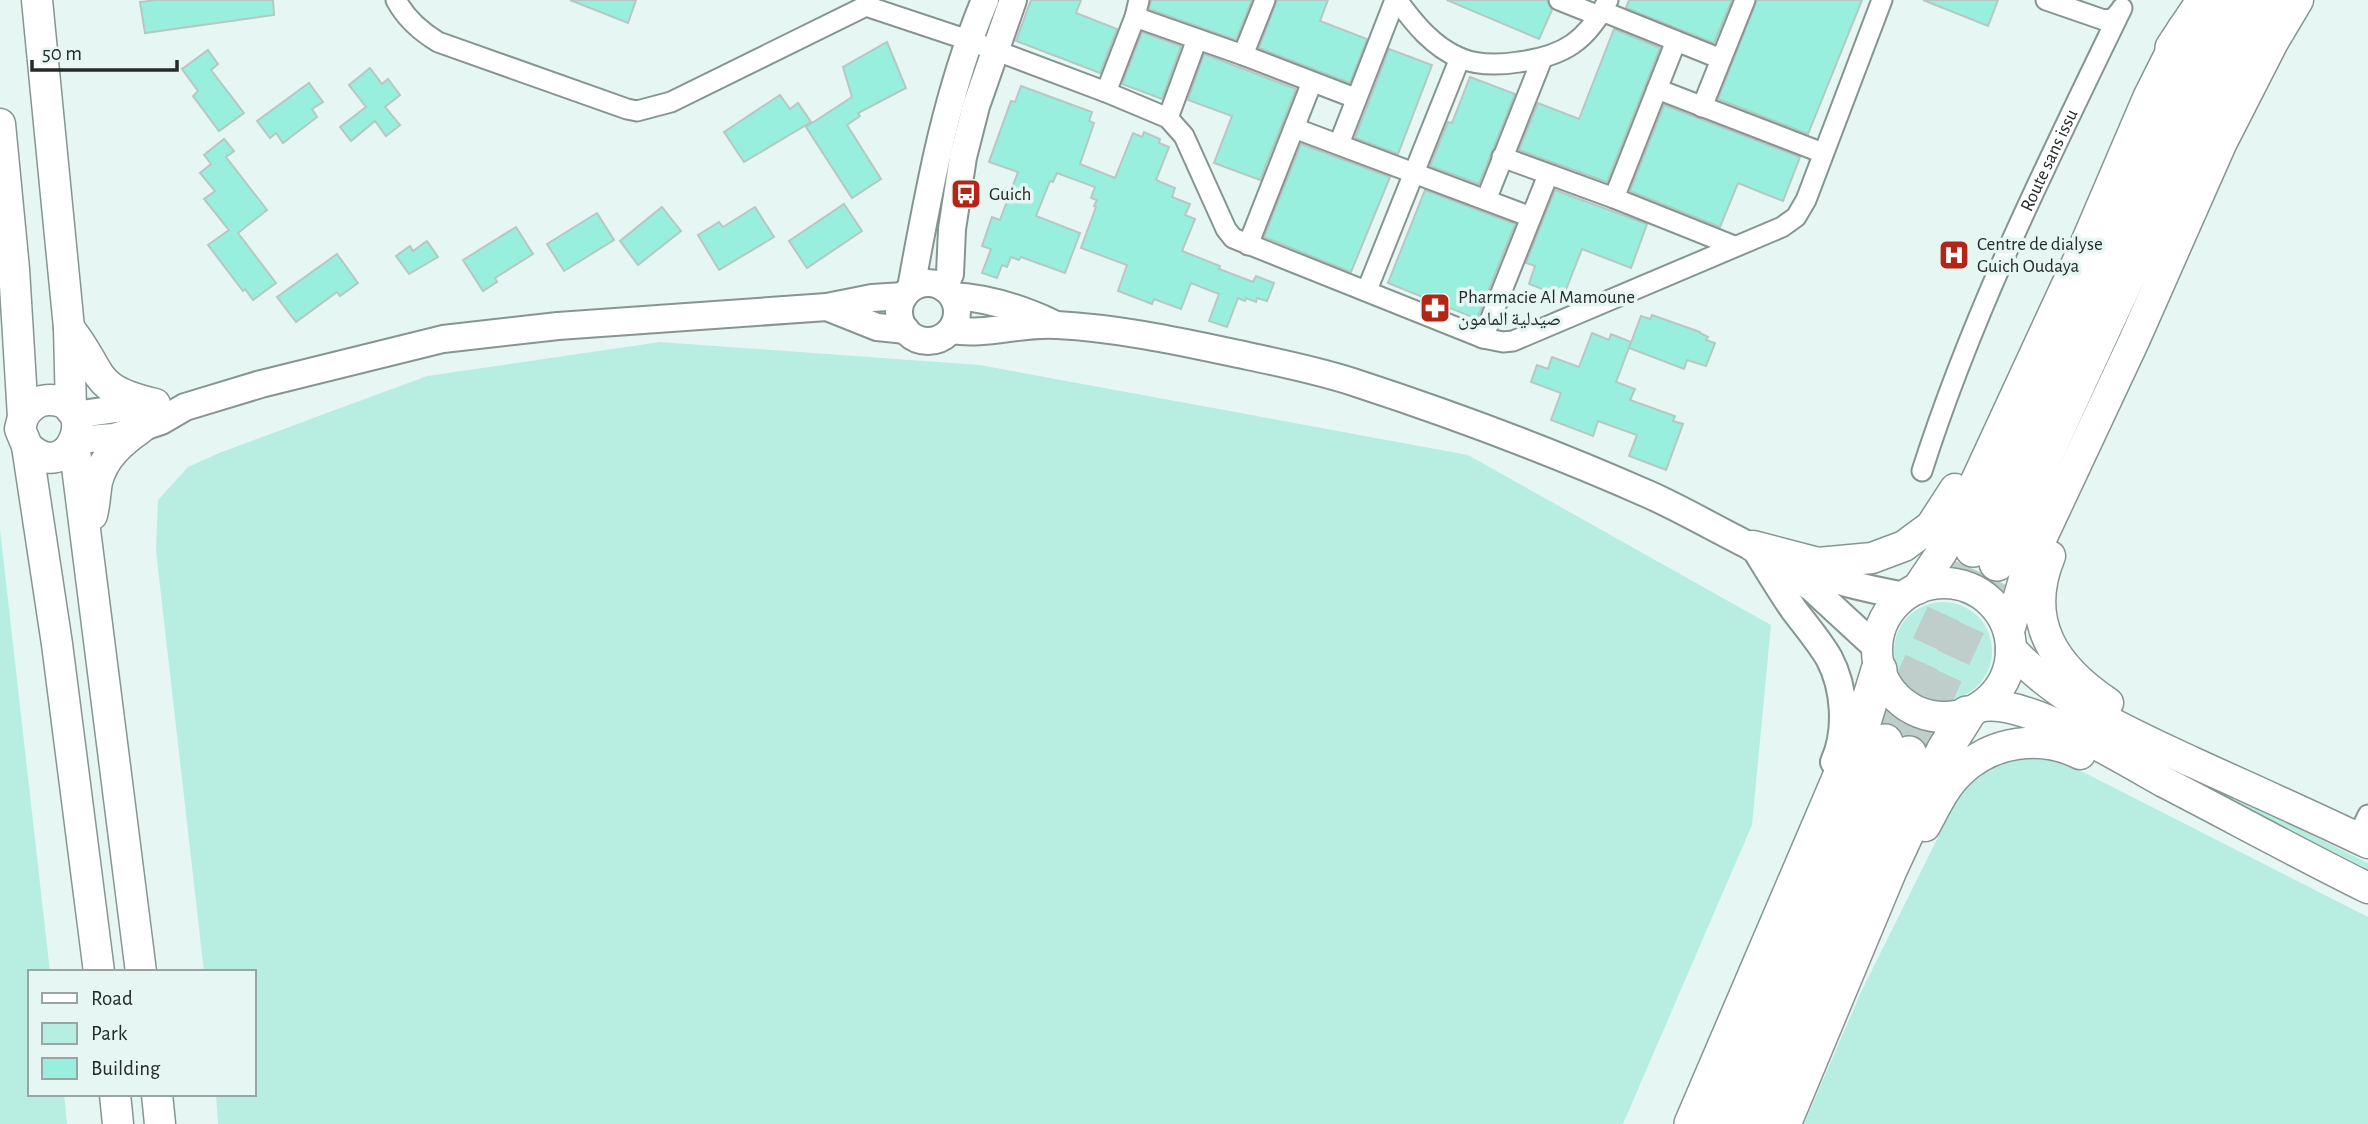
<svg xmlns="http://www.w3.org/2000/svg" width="2368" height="1124" font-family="'Alegreya Sans','Noto Naskh Arabic',sans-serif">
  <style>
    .green { fill: #b8eee2 }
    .building { fill: #99efde; stroke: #b7c7c3; stroke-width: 2 }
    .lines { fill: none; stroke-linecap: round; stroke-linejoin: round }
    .highway-tunnel { stroke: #bfcecb; stroke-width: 35; stroke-dasharray: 35 18; stroke-linecap: butt }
    .street-casing { stroke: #869591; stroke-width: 23 }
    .secondary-casing { stroke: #869591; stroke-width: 30 }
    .primary-casing { stroke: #869591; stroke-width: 33 }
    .highway-casing { stroke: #869591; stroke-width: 38 }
    .street { stroke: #fff; stroke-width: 19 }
    .secondary { stroke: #fff; stroke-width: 26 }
    .primary { stroke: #fff; stroke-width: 30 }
    .highway { stroke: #fff; stroke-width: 35 }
    .labels { text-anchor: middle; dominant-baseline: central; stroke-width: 7; stroke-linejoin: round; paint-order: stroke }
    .street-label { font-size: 19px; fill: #252b2a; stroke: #e6f7f3 }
    .poi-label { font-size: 19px; fill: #252b2a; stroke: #e6f7f3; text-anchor: start }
  </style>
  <rect width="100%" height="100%" fill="#e6f7f3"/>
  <g class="green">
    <polygon points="660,342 980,365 1468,455 1771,625 1752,825 1623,1124 218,1124 216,1094 254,1094 254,972 204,972 156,551 158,500 188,467 219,453 427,376"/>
    <polygon points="0,529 50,972 30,972 30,1094 64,1094 67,1124 0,1124"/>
    <circle cx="1943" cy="651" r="49"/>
    <polygon points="2045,702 2368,863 2368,869 2042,707"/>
    <path d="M2042,757L2055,760L2089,775L2368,917V1124H1804L1861,992L1957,799C1979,772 2006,758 2042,757Z"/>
  </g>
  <g class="building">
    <polygon points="157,0 273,0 274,15 145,33 140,2"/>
    <polygon points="570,0 636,0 628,23"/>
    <polygon points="1031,0 1081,0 1076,13 1117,29 1100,73 1016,41"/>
    <polygon points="1151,0 1252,0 1236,40 1149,9"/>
    <polygon points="1277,0 1328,0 1320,21 1367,39 1350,83 1259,48"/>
    <polygon points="1447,0 1547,0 1552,10 1539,39"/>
    <polygon points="1629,0 1732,0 1714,43 1626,8"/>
    <polygon points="1757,0 1862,0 1808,134 1718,99"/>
    <polygon points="1923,0 1998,0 1988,26"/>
    <polygon points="1614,29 1660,48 1607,182 1519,150 1538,103 1579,119"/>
    <polygon points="1142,32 1181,46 1162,99 1122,84"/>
    <polygon points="887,42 906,88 858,113 860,116 847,125 881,179 852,198 806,127 852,97 843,67"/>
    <polygon points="1389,49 1432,65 1398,154 1355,138"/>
    <polygon points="208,50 218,64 211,70 244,113 219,131 193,96 198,91 182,69"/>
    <polygon points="1204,54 1296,89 1260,180 1214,163 1232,116 1188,100"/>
    <polygon points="370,68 382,84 388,79 400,95 385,107 400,125 386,136 375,121 351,141 340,127 366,107 349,85"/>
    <polygon points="1470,77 1515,94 1479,184 1430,166 1448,122 1452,123"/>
    <polygon points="309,83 323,102 312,109 317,117 283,143 276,133 270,138 257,121"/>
    <polygon points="1021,86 1092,112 1089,121 1094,123 1080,164 1115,178 1133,133 1142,137 1144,132 1160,139 1159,143 1169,147 1156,180 1175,188 1172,197 1190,204 1185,215 1195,219 1182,251 1220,266 1219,269 1253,282 1256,276 1274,283 1267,301 1257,298 1256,302 1246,298 1245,301 1238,298 1227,327 1209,321 1219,294 1191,283 1181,309 1154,299 1152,304 1118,291 1127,265 1081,248 1096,207 1094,206 1097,200 1091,198 1095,187 1057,173 1053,182 1050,181 1036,216 1080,233 1065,273 1021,257 1019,260 1011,257 1007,267 1002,265 997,278 982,273 991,249 982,246 992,217 1000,220 1018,172 989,162 1011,101 1015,102"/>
    <polygon points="780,95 790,109 798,103 811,122 744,162 724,132"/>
    <polygon points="1664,105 1800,157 1783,201 1738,183 1720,227 1630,191"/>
    <polygon points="224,139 234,151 226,157 267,210 238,233 276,283 253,300 245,289 243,291 208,245 229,230 204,199 215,191 200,173 211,164 204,155"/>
    <polygon points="1301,144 1390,177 1351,272 1264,237"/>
    <polygon points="1425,190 1515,224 1477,319 1388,283"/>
    <polygon points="1555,190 1647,224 1631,268 1582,249 1563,297 1529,284 1535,266 1526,263"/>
    <polygon points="844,204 862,231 807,268 789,241"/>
    <polygon points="662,207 681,231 638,265 620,241"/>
    <polygon points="755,207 774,237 719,270 698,235 719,222 723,227"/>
    <polygon points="597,213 614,240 564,271 547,244"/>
    <polygon points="516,227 533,254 495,278 497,282 483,291 463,260"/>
    <polygon points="427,241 438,257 409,274 396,256 410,246 413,251"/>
    <polygon points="337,254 358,283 340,296 337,292 296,322 277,297"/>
    <polygon points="1652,315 1700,332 1700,333 1708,337 1706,340 1715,343 1706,366 1687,360 1684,369 1629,348 1641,316 1650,319"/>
    <polygon points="1592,333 1609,340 1611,334 1631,342 1616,382 1635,389 1630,400 1675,416 1673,421 1683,424 1666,470 1629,456 1637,435 1598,421 1593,436 1551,420 1561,393 1531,382 1537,365 1548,369 1552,357 1579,367"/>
  </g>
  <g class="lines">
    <g class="highway-tunnel">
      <polyline points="1885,742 1973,549"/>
      <polyline points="1909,754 1997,563"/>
    </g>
    <g class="street-casing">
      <g id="street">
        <path d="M396,0C406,19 420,31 438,42L627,109L637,111L671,102L866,6L968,40L1106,92L1168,118L1184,136L1226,229L1233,238L1483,338L1503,342L1513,341L1782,227L1796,217L1806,200L1882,0"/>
        <path d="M1397,0C1414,23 1433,47 1460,58C1479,66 1500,65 1519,62C1564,56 1587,41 1608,0"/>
        <polyline points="1559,0 1599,16"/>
        <polyline points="2046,0 2104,20 2113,19 2121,10"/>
        <polyline points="1602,11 1721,59"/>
        <polyline points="1135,17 1243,55 1355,98"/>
        <polyline points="1243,55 1265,0"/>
        <polyline points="1657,89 1823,153"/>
        <polyline points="1106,92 1135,17 1139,0"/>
        <polyline points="1702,107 1745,0"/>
        <polyline points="1168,118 1197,39"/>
        <polyline points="1294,128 1531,217"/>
        <polyline points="1339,144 1395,0"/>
        <polyline points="1502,157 1614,198 1734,246"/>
        <polyline points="1614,198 1676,41"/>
        <polyline points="1486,200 1542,59"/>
        <polyline points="1248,245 1312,82"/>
        <polyline points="1367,290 1460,58"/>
        <polyline points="1483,338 1548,175"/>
        <path id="s1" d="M1922,471C1973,311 2049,159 2122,8"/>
        <polyline points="2357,838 2368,815"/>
      </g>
    </g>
    <g class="secondary-casing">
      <g id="secondary">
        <circle cx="928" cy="312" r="29"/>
        <path d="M911,288C929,190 946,93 985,0"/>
        <polyline points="944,288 950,274 952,229 963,157 976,106 1013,0"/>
        <path d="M953,296C989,298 1020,308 1052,323"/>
        <polyline points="827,307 877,327 906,330"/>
        <path d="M951,330C986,336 1022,322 1057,325C1115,328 1173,340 1229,352C1271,361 1313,369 1353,382C1454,415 1553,452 1650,495C1703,519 1753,552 1808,571C1839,583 1873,590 1905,596"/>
        <polyline points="74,415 152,404"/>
        <polyline points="76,440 114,437 161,421 185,407 261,384 443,339 558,326 827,307 872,298 904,296"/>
        <path d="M1754,547C1767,568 1780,590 1794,610C1806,626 1819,641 1829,658C1845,688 1848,731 1834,762"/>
        <polyline points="1788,571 1813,589 1877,648"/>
      </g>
    </g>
    <g class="primary-casing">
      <g id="primary">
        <polyline points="37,0 69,328 71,410"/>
        <polyline points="0,124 14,269 23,417 20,429 27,446 57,644 99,972"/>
        <path d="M69,328C105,373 89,389 155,404"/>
        <path d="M23,417C29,407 37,400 49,400C103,400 70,489 27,446"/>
        <polyline points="74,443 141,972"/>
        <path d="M92,515C95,504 95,493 97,482C103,457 121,442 141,428"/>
        <polyline points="1753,546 1818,563 1872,558 1904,546 1931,526 1955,489"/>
        <path d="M2050,556C2023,621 2054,667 2108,703"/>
        <circle cx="1944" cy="650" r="67"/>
        <polyline points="1917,589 1942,552 1952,533 2082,252 2148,98 2183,28"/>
        <polyline points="2009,631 2027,569 2134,341 2221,144 2273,42 2298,0"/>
        <path d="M2011,649C2062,704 2126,731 2192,762C2251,789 2310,815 2368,843"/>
        <path d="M1984,706C2029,700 2122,759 2164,782C2232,817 2299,854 2368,888"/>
        <path d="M1925,826C1935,808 1944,787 1960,772C1992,741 2041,734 2080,754"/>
        <polyline points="115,1094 118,1124"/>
        <polyline points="157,1094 160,1124"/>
      </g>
    </g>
    <g class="highway-casing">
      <g id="highway">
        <polyline points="2173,48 2203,3"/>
        <path d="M1973,549C2038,411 2093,269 2158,131C2179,86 2204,43 2228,0"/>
        <path d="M1997,563C2044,456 2093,349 2143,243C2181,161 2217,76 2266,0"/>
        <polyline points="1692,1124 1861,729 1879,670"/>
        <polyline points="1726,1124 1885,742"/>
        <polyline points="1752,1124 1909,754"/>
        <polyline points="1783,1124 1889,870 1944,751 1967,714"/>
      </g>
    </g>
    <use href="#street" class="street"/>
    <use href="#secondary" class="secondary"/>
    <use href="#primary" class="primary"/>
    <use href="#highway" class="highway"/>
  </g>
  <defs>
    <g id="bus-square" transform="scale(1.575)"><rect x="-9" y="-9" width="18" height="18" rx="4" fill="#b32516" stroke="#e6f7f3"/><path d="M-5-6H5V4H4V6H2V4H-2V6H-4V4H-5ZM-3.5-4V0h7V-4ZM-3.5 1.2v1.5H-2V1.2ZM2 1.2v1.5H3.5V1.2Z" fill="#fff"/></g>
    <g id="hospital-square" transform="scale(1.575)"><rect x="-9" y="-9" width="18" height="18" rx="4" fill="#b32516" stroke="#e6f7f3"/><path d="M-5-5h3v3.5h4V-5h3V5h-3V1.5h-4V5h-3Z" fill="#fff"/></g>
    <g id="pharmacy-square" transform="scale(1.575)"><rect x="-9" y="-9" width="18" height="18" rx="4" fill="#b32516" stroke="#e6f7f3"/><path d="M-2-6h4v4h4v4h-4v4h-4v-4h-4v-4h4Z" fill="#fff"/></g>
  </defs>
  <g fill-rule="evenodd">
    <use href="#bus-square" x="966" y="194"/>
    <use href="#hospital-square" x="1954" y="255"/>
    <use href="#pharmacy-square" x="1435" y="308"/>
  </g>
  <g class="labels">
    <g class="street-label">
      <text stroke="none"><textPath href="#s1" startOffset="336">Route sans issu</textPath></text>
    </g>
    <g class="poi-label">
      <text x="989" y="194">Guich</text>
      <text x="1977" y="244">Centre de dialyse<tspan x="1977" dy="22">Guich Oudaya</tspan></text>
      <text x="1458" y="297">Pharmacie Al Mamoune<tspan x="1458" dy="22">صيدلية المامون</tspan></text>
    </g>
  </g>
  <rect x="28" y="970" width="228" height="126" fill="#e6f7f3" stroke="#99a5a3" stroke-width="2"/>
  <rect x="42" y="993" width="35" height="10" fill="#ffffff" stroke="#99a5a3" stroke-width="2"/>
  <text x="91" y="1005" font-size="21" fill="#252b2a">Road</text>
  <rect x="42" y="1023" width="35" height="21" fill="#b8eee2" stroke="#99a5a3" stroke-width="2"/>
  <text x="91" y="1040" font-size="21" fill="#252b2a">Park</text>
  <rect x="42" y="1058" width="35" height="21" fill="#99efde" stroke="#99a5a3" stroke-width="2"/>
  <text x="91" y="1075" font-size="21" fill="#252b2a">Building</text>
  <path d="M32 60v10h145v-10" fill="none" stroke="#252b2a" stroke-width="3.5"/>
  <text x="42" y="60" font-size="21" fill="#252b2a" stroke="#e6f7f3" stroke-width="5" paint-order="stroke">50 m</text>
</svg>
